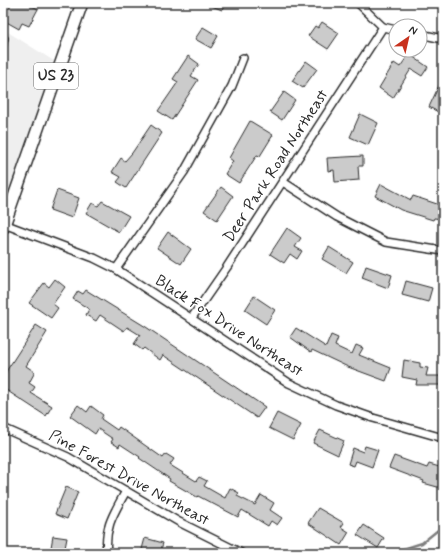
<svg xmlns="http://www.w3.org/2000/svg" width="446" height="556" font-family="Mynerve,sans-serif">
  <style>
    .built { fill: #efefef }
    .lines { fill: none; stroke-linecap: round; stroke-linejoin: round }
    .stream { stroke: #7e7e7e; stroke-width: 2.5 }
    .building { fill: #cbcbcb; stroke: #2b2b2b }
    .service-casing { stroke: #2b2b2b; stroke-width: 6 }
    .minor-casing { stroke: #2b2b2b; stroke-width: 10 }
    .primary-casing { stroke: #2b2b2b; stroke-width: 14 }
    .service { stroke: #fff; stroke-width: 3.5 }
    .minor { stroke: #fff; stroke-width: 7 }
    .primary { stroke: #fff; stroke-width: 11 }
    .labels { text-anchor: middle; dominant-baseline: central; stroke-width: 3; stroke-linejoin: round; paint-order: stroke }
    .shield { fill: #fff; stroke: #6b6b6b; stroke-width: 1 }
    .shield-label { font-size: 15px; font-weight: bold; fill: #2b2b2b }
    .street-label { font-size: 16px; fill: #2b2b2b; stroke: #fff }
  </style>
  <rect width="100%" height="100%" fill="#fff"/>
  <filter id="ink" filterUnits="userSpaceOnUse"><feTurbulence type="fractalNoise" baseFrequency=".025" numOctaves="2"/><feDisplacementMap in="SourceGraphic" scale="8" xChannelSelector="R" yChannelSelector="G"/><feConvolveMatrix kernelMatrix="1 2 1 2 8 2 1 2 1" color-interpolation-filters="sRGB"/></filter>
  <g filter="url(#ink)">
    <polygon class="built" points="3,29 62,66 3,230"/>
    <g class="lines">
      <polyline class="stream" points="391,553 422,543 443,526"/>
    </g>
    <g class="building">
      <polygon points="10,3 26,3 38,9 29,26 22,23 19,29 3,20"/>
      <polygon points="204,3 225,3 222,10"/>
      <polygon points="322,22 339,33 328,49 308,36 315,26 318,28"/>
      <polygon points="203,27 218,36 211,48 195,39"/>
      <polygon points="409,54 428,67 422,76 411,69 393,98 379,88 394,63 400,67"/>
      <polygon points="188,56 199,64 191,76 198,80 172,120 158,111 178,82 173,79"/>
      <polygon points="306,61 317,69 303,88 292,81"/>
      <polygon points="443,77 443,107 440,113 429,107"/>
      <polygon points="284,92 295,100 282,120 270,112"/>
      <polygon points="360,114 378,123 368,145 350,137"/>
      <polygon points="250,121 273,135 260,156 257,155 239,183 225,174 233,161 229,158"/>
      <polygon points="151,125 162,133 126,188 117,182 121,177 112,172 121,158 125,161 132,153"/>
      <polygon points="363,156 363,166 358,166 359,180 335,182 334,170 328,171 327,158"/>
      <polygon points="381,184 411,200 413,196 443,206 443,219 434,218 433,220 401,210 375,196"/>
      <polygon points="221,187 233,196 217,220 204,211"/>
      <polygon points="57,190 79,198 72,218 50,210"/>
      <polygon points="102,201 129,216 119,232 86,213 92,203 98,206"/>
      <polygon points="287,228 301,238 295,247 302,251 297,259 290,254 284,263 270,254"/>
      <polygon points="168,232 191,249 181,264 157,248"/>
      <polygon points="329,247 353,262 346,273 322,259"/>
      <polygon points="366,266 392,275 388,288 362,278"/>
      <polygon points="55,279 65,287 53,304 58,308 51,318 29,303 44,283 49,287"/>
      <polygon points="406,281 432,288 428,302 402,295"/>
      <polygon points="86,290 146,327 265,407 257,418 163,355 160,360 144,348 142,350 134,344 140,335 127,327 124,331 100,315 96,321 86,315 89,309 73,299 78,291 83,294"/>
      <polygon points="254,296 275,310 266,324 245,310"/>
      <polygon points="36,325 47,332 26,366 35,372 29,383 35,387 31,393 52,406 46,416 3,388 3,379 7,370"/>
      <polygon points="296,328 326,347 331,335 338,338 335,346 352,354 356,345 363,348 359,355 391,368 386,381 348,367 312,350 311,352 290,337"/>
      <polygon points="404,360 420,363 420,367 428,368 426,376 443,376 443,385 416,385 417,380 402,377"/>
      <polygon points="78,405 87,412 91,406 103,415 101,419 117,430 119,427 163,458 166,454 174,459 170,465 196,481 199,477 207,481 204,486 225,498 230,488 239,493 237,496 255,505 261,495 274,503 270,510 282,518 277,525 271,521 268,526 242,510 238,517 198,496 197,497 169,481 170,479 139,458 140,457 120,444 119,447 111,442 113,439 98,429 95,434 70,416"/>
      <polygon points="277,413 301,425 293,440 269,428"/>
      <polygon points="320,430 344,441 338,455 313,443"/>
      <polygon points="365,446 378,450 372,467 356,461 354,466 348,464 353,448 363,452"/>
      <polygon points="394,456 427,468 429,464 443,468 441,488 423,483 424,481 389,468"/>
      <polygon points="66,487 78,492 67,519 55,514"/>
      <polygon points="318,508 344,523 341,527 349,532 341,545 308,523"/>
      <polygon points="364,525 384,538 378,548 357,535"/>
      <polygon points="53,536 67,538 64,553 50,553"/>
      <polygon points="145,538 163,543 160,553 141,553"/>
    </g>
    <g class="lines">
      <g class="service-casing">
        <polyline id="service" points="3,35 6,38 4,47"/>
      </g>
      <g class="minor-casing">
        <g id="minor">
          <polyline points="358,3 383,27 396,30"/>
          <polyline points="420,34 443,39"/>
          <polyline points="283,182 337,217 386,242 443,251"/>
          <polyline points="4,224 94,258 116,269 289,383 336,405 373,418 443,438"/>
          <polyline points="116,269 184,172 232,86 243,58"/>
          <polyline points="191,319 227,267 383,27"/>
          <polyline points="3,428 68,457 179,522 241,553"/>
          <path d="M107,553C104,527 114,513 126,491"/>
        </g>
      </g>
      <g class="primary-casing">
        <polyline id="primary" points="3,228 82,3"/>
      </g>
      <use href="#service" class="service"/>
      <use href="#minor" class="minor"/>
      <use href="#primary" class="primary"/>
    </g>
  </g>
  <g class="labels">
    <rect class="shield" x="34" y="63" width="44" height="26" rx="3"/>
    <g class="shield-label">
      <text x="56" y="76">US 23</text>
    </g>
    <g class="street-label">
      <text transform="translate(276 166) rotate(-57)">Deer Park Road Northeast</text>
      <text transform="translate(229 326) rotate(33)">Black Fox Drive Northeast</text>
      <text transform="translate(129 478) rotate(29)">Pine Forest Drive Northeast</text>
    </g>
  </g>
  <rect width="446" height="556" fill="none" stroke="#fff" stroke-width="16"/>
  <rect x="8" y="8" width="430" height="540" fill="none" stroke="#2b2b2b" stroke-width="1.5" filter="url(#ink)"/>
  <g transform="translate(408 38) rotate(34)"><circle r="19" fill="#ffffff" stroke="#aaaaaa"/>
  <path d="M0-3L7 15L0 10L-7 15Z" fill="#c8321e"/>
  <text y="-6" font-size="11" font-weight="bold" text-anchor="middle" fill="#2b2b2b">N</text>
  </g>
</svg>
